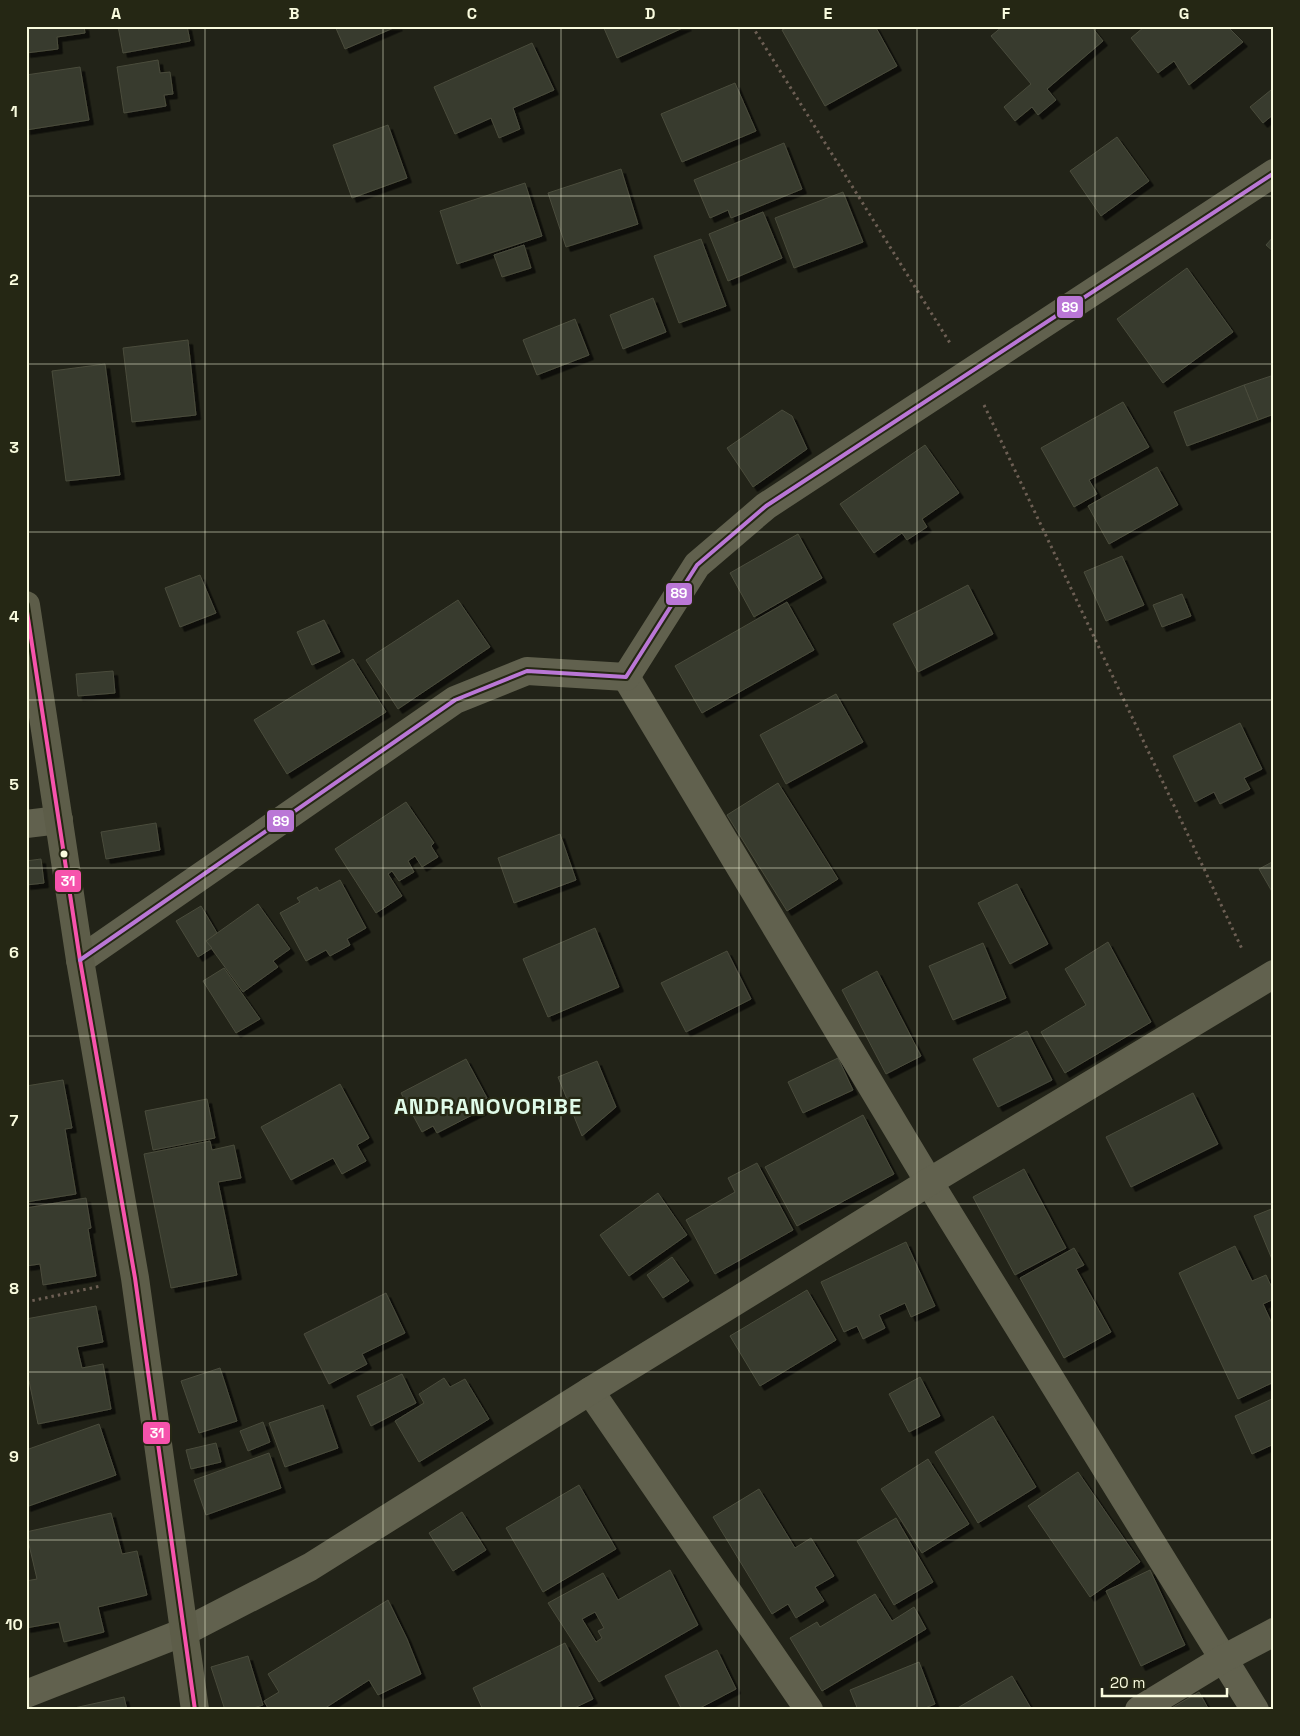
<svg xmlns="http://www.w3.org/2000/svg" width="1300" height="1736" font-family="'Space Grotesk',sans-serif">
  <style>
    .building { fill: #383a2d; stroke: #4a4c3c; fill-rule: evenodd; filter: url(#shadow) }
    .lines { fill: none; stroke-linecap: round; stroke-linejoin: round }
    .path { stroke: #6d5f54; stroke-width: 3; stroke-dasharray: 2.5 4; stroke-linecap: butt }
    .minor { stroke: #61614e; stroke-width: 28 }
    .secondary { stroke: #5d5d49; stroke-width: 28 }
    .bus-1-casing { stroke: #252714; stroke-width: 8 }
    .bus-2-casing { stroke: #252714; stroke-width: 8 }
    .bus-1 { stroke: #f653ac; stroke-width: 4 }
    .bus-2 { stroke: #ba77d6; stroke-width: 4 }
    .grid { fill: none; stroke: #f9fbde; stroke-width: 1; stroke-opacity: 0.55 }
    .bus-dot { fill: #f9fbde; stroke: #252714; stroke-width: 2 }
    .labels { text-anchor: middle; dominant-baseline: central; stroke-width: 4.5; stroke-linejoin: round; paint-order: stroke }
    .district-label { font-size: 22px; font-weight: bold; letter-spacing: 1px; fill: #e0fbe9; stroke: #252714 }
    .line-badge { stroke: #252714; stroke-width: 2 }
    .badge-label { font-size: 14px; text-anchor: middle; font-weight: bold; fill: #fff }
    .neatline { fill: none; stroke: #f9fbde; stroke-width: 2 }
    .grid-label { font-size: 16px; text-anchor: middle; font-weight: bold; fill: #f9fbde }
  </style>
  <defs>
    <filter id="shadow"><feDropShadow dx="4.5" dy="4.5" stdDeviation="0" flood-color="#0009"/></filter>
  </defs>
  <rect width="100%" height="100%" fill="#222318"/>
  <g class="building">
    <polygon points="26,26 84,26 85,33 57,37 58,49 26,53"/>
    <polygon points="118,26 187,26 190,41 123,53"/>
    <polygon points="335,26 398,26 345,49"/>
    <polygon points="603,26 687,26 617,58"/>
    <polygon points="790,26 875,26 897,66 825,106 782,30"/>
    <polygon points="1003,26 1091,26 1103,41 1047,89 1056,100 1038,115 1032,107 1015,121 1004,107 1031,84 991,36"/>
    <polygon points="1143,26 1227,26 1243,42 1189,85 1174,61 1158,73 1131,38 1144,27"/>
    <polygon points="532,43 554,90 513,108 520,129 499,138 491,118 455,134 434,87"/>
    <polygon points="158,60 160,73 170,72 173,94 164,95 166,106 124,113 117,67"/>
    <polygon points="80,67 89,120 26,130 26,75"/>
    <polygon points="735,83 756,131 682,162 661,114"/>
    <polygon points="1271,90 1274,94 1274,114 1263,123 1250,107"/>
    <polygon points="388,125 407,178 352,198 333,145"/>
    <polygon points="1117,137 1149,181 1101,216 1070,171"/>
    <polygon points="784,143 802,189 731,218 728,210 710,218 694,180"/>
    <polygon points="621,169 638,224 566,247 548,193"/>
    <polygon points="525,183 542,236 457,264 440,211"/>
    <polygon points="843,192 863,242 794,268 775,218"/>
    <polygon points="763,212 782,258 728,281 709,234"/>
    <polygon points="1274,236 1274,252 1266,245"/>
    <polygon points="701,239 726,306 679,323 654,256"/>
    <polygon points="524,245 531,268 502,277 494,255"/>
    <polygon points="1187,268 1233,332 1163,383 1117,319"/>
    <polygon points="653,298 666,332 623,349 610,315"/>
    <polygon points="575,319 589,355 537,375 523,340"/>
    <polygon points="188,340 196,415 132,422 123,348"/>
    <polygon points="105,364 120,475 66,481 52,371"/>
    <polygon points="1274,375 1274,414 1258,420 1244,385"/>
    <polygon points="1244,385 1258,420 1187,446 1174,412"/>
    <polygon points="1123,402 1149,447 1089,480 1097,494 1074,507 1041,448"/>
    <polygon points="782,410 792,416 807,449 753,487 727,448"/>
    <polygon points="925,445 959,493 922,519 927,527 907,540 902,533 874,553 840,504"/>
    <polygon points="1157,467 1178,505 1109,544 1088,506"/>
    <polygon points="798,534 822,578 754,617 730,573"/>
    <polygon points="1122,556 1144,605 1106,621 1084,572"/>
    <polygon points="200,575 216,613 180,627 165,588"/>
    <polygon points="968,585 993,634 918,672 893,624"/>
    <polygon points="1182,594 1191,616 1162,627 1153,605"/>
    <polygon points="458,600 490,647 398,709 366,660"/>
    <polygon points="787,602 814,650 702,713 675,666"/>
    <polygon points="324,620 340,652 312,665 297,632"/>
    <polygon points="353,659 386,712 287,774 254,720"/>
    <polygon points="113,671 115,693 78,696 76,674"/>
    <polygon points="836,694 863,742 786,784 760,735"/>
    <polygon points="1240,723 1262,769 1244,778 1250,789 1220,804 1214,792 1195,802 1173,756"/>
    <polygon points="778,783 838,879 787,911 727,815"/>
    <polygon points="406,802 434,843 431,846 438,857 422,867 415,856 408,861 414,872 399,881 392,871 388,874 402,896 376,913 335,849"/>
    <polygon points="156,823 160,850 106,859 101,832"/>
    <polygon points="560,834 576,880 514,903 498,858"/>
    <polygon points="41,859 44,883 26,885 26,861"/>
    <polygon points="1274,861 1274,895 1259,869"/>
    <polygon points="340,880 366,928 347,939 350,945 330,956 326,950 306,961 280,913 300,902 297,898 317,887 319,891"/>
    <polygon points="1017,884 1048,944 1010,964 978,903"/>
    <polygon points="258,904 290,949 273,961 278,967 243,992 206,941"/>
    <polygon points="201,906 217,933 206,941 212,948 198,957 176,921"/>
    <polygon points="595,928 619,987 548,1017 523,959"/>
    <polygon points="1108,942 1151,1022 1065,1073 1041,1032 1086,1005 1065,969"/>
    <polygon points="983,943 1006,998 953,1020 929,966"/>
    <polygon points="727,951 751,999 686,1032 661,983"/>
    <polygon points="224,968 260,1019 236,1033 203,981"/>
    <polygon points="877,971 921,1056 886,1074 842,990"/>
    <polygon points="1027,1031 1052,1080 998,1107 973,1059"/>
    <polygon points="838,1058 853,1090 803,1113 788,1082"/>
    <polygon points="466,1059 487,1098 478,1102 482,1110 437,1133 433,1126 422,1132 401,1093"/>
    <polygon points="597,1061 616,1107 582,1136 558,1077"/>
    <polygon points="63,1080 72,1128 65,1129 76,1194 26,1202 26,1086"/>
    <polygon points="340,1084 369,1138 357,1145 366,1161 342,1174 333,1158 291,1180 261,1127"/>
    <polygon points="1193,1093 1218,1144 1131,1187 1106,1137"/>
    <polygon points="207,1099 215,1138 153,1150 145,1111"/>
    <polygon points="863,1115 894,1174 797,1226 765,1167"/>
    <polygon points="210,1141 212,1150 234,1145 241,1178 218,1182 237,1275 171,1288 144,1154"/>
    <polygon points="757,1163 793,1230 715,1274 686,1220 735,1192 728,1178"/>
    <polygon points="1024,1169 1066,1248 1015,1275 973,1197"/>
    <polygon points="658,1193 687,1235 629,1276 600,1235"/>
    <polygon points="86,1198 91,1228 88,1229 96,1276 43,1285 40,1264 26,1266 26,1208"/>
    <polygon points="1274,1208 1274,1264 1254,1216"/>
    <polygon points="906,1242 935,1306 911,1317 905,1303 879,1315 885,1328 863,1339 857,1326 844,1332 821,1282"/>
    <polygon points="1235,1246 1252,1281 1266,1275 1274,1292 1274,1299 1263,1304 1274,1328 1274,1382 1238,1399 1179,1273"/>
    <polygon points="1074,1248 1084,1265 1076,1269 1111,1332 1064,1358 1020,1278"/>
    <polygon points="672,1257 689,1281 663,1298 647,1275"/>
    <polygon points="807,1290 836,1340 760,1386 730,1336"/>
    <polygon points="386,1293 405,1333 362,1354 367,1364 329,1384 304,1334"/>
    <polygon points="96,1306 103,1342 77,1347 82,1368 103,1364 111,1409 38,1424 29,1381 26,1382 26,1319"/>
    <polygon points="220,1368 237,1421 199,1433 181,1381"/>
    <polygon points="402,1374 416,1403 371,1426 357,1396"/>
    <polygon points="920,1377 940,1416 909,1432 889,1394"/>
    <polygon points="444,1378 450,1387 465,1379 489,1419 419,1462 395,1421 424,1403 419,1394"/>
    <polygon points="1274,1398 1274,1444 1252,1454 1235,1416"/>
    <polygon points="323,1405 338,1448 285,1467 269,1423"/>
    <polygon points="993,1416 1036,1487 978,1523 935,1452"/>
    <polygon points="263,1422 270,1442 248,1451 240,1431"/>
    <polygon points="99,1424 116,1475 26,1507 26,1450"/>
    <polygon points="216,1443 221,1462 191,1469 186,1450"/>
    <polygon points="269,1453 281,1488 206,1515 194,1480"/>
    <polygon points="928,1459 969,1524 922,1553 881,1489"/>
    <polygon points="1078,1472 1140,1562 1090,1597 1028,1506"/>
    <polygon points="579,1485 616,1549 543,1592 506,1528"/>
    <polygon points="759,1489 795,1548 811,1538 834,1576 815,1587 824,1601 796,1618 788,1604 772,1614 713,1517"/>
    <polygon points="462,1512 486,1550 453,1571 429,1533"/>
    <polygon points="111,1513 122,1554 137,1551 147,1595 98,1607 104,1632 64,1642 59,1622 26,1628 26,1581 37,1579 26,1532"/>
    <polygon points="896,1518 933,1582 894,1605 857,1541"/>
    <path d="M670,1570L698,1625L599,1682L548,1603L603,1573L618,1600ZM595,1612L604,1628L598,1631L602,1638L596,1642L582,1619Z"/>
    <polygon points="1150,1570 1185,1645 1141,1666 1106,1591"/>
    <polygon points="875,1594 892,1621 914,1607 926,1629 822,1691 790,1638 817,1622 820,1627"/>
    <polygon points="388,1600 407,1639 421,1674 378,1695 369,1680 322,1710 269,1710 264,1701 279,1692 268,1674"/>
    <polygon points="565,1643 593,1699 570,1710 483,1710 473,1688"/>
    <polygon points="717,1650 736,1689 696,1710 682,1710 665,1676"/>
    <polygon points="248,1656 263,1705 247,1710 225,1710 211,1667"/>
    <polygon points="919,1662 935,1704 920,1710 858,1710 850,1690"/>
    <polygon points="1012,1676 1032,1710 954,1710"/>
    <polygon points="1199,1692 1209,1710 1168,1710"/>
    <polygon points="124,1697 127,1710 65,1710"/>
  </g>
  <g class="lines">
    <g class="path">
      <polyline points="752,26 950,343"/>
      <polyline points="984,405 1243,951"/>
      <polyline points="26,1302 101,1286"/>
    </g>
    <g class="minor">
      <polyline points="626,677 929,1182 1255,1710"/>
      <polyline points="26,824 59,820"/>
      <polyline points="80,960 455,700 527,671 626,677 697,565 766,506 1274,173"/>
      <polyline points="590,1391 809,1710"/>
      <polyline points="26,1694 184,1632 310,1567 590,1391 929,1182 1274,974"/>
      <polyline points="1139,1710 1223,1659 1274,1632"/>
    </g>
    <polyline class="secondary" points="26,605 80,960 135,1278 195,1710"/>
    <g class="bus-1-casing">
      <polyline id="bus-1" points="26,605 80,960 135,1278 195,1710"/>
    </g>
    <g class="bus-2-casing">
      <polyline id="bus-2" points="80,960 455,700 527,671 626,677 697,565 766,506 1274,173"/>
    </g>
    <use href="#bus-1" class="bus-1"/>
    <use href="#bus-2" class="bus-2"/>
  </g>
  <path class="grid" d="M205,26V1710M383,26V1710M561,26V1710M739,26V1710M917,26V1710M1095,26V1710M26,196H1274M26,364H1274M26,532H1274M26,700H1274M26,868H1274M26,1036H1274M26,1204H1274M26,1372H1274M26,1540H1274"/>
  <circle class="bus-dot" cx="64" cy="854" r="4.5"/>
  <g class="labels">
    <g class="district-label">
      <text x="488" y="1106">ANDRANOVORIBE</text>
    </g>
  </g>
  <g class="line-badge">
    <rect x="1056" y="295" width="28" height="24" rx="5" fill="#ba77d6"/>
    <rect x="665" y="582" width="28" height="24" rx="5" fill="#ba77d6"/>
    <rect x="266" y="809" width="29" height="24" rx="5" fill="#ba77d6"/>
    <rect x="54" y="869" width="28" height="24" rx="5" fill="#f653ac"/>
    <rect x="142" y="1421" width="29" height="24" rx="5" fill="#f653ac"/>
  </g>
  <g class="badge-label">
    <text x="1070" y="312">89</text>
    <text x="679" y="598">89</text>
    <text x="281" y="826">89</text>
    <text x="68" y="886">31</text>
    <text x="157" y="1438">31</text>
  </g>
  <rect width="1300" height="1736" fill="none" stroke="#252714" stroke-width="55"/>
  <path d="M1102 1688v8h125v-8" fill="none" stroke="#f9fbde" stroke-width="2.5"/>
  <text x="1110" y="1688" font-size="15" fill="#f9fbde" stroke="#252714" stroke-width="4" paint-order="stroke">20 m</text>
  <rect x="28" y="28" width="1244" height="1680" class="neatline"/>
  <g class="grid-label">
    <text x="116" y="19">A</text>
    <text x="294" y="19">B</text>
    <text x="472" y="19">C</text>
    <text x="650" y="19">D</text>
    <text x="828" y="19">E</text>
    <text x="1006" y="19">F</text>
    <text x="1184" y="19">G</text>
    <text x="14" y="117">1</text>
    <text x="14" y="285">2</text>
    <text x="14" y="453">3</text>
    <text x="14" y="622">4</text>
    <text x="14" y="790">5</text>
    <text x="14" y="958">6</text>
    <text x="14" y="1126">7</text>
    <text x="14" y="1294">8</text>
    <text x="14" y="1462">9</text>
    <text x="14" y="1630">10</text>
  </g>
</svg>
